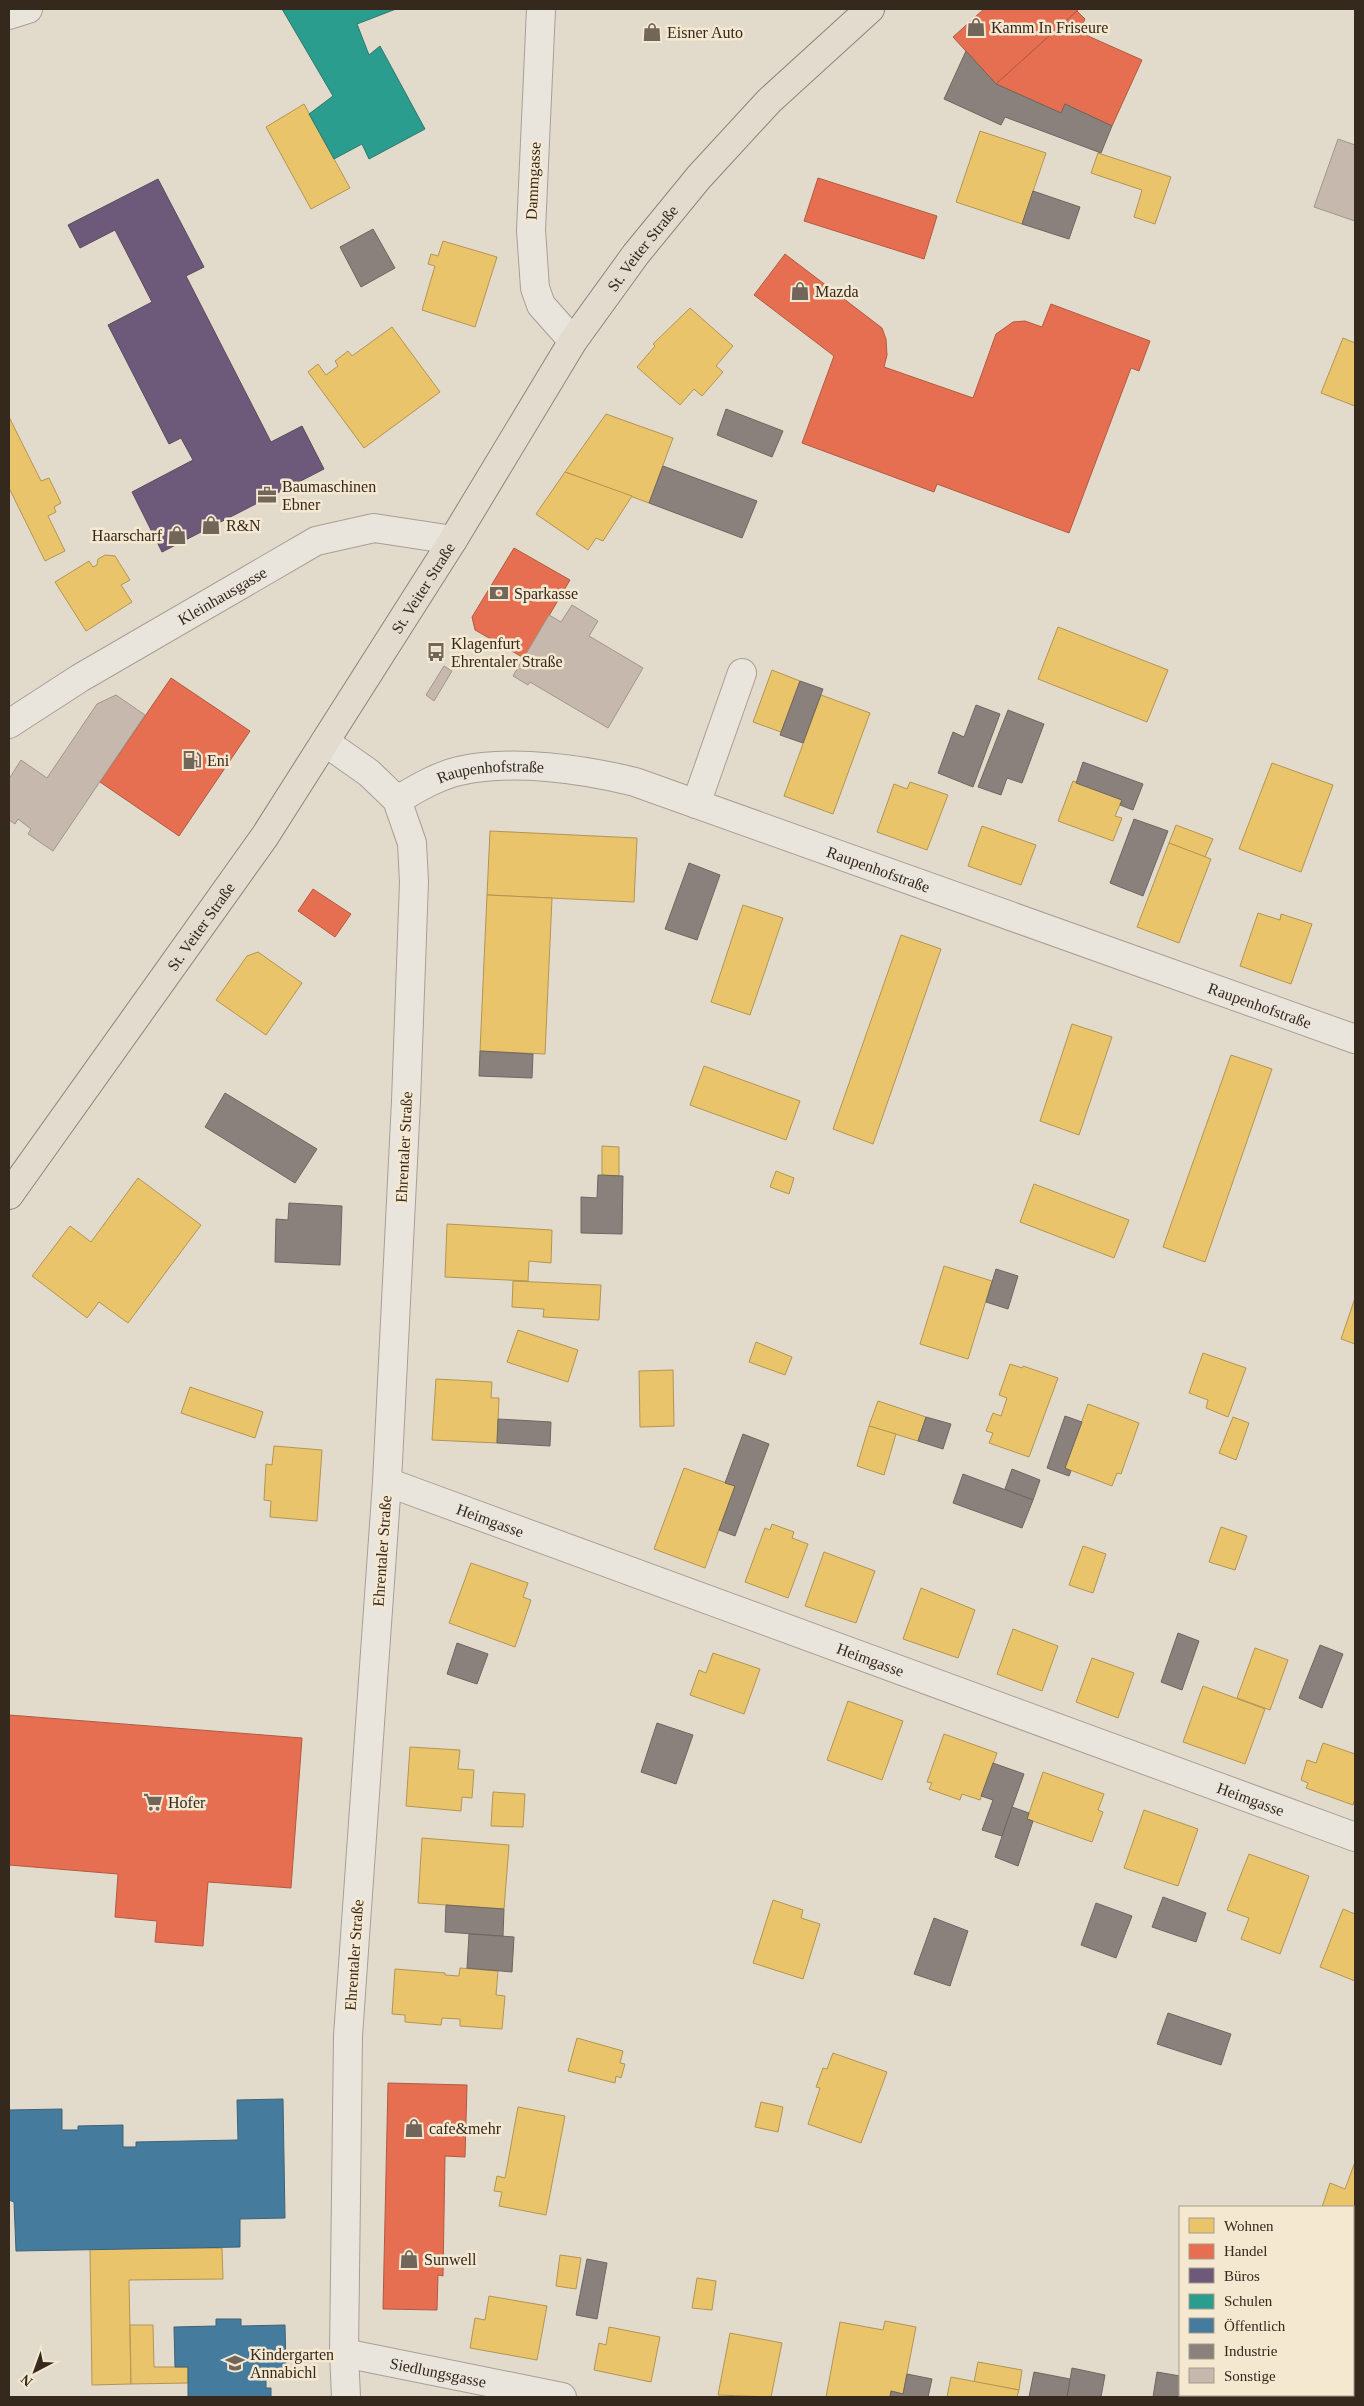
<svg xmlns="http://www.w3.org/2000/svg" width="1364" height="2406" font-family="Georgia,serif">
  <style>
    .homes { fill: #e9c46a; stroke: #b39553 }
    .shops { fill: #e76f51; stroke: #b25a41 }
    .offices { fill: #6d597a; stroke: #5c4a5e }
    .schools { fill: #2a9d8f; stroke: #2d7a6d }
    .public { fill: #457b9d; stroke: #406277 }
    .industry { fill: #8a817c; stroke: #706660 }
    .building { fill: #c6b8ac; stroke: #a2968b }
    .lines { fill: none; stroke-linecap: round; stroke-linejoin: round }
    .minor-casing { stroke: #a79f94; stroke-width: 30 }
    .major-casing { stroke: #8d857b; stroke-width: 30 }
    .minor { stroke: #eae5dc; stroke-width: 28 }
    .major { stroke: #e2dbce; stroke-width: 28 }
    .labels { text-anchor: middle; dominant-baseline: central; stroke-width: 5; stroke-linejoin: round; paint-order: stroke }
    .poi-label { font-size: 16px; fill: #35281d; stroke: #f4e8d1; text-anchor: start }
    .street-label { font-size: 16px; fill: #35281d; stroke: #f4e8d1 }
  </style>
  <rect width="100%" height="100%" fill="#e2dacb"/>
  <g class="homes">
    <polygon points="304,104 350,188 311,209 266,127"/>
    <polygon points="980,131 1046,153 1022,224 956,202"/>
    <polygon points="1098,153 1171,177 1155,224 1134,217 1142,190 1091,173"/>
    <polygon points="443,241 497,257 475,327 422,310 435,266 428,264 431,254 438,256"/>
    <polygon points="690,308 733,346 716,366 723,372 702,396 694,389 680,405 637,367 655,346 653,344"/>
    <polygon points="392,327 440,392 364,448 308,372 318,364 326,375 338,366 335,361 348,351 352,356"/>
    <polygon points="1343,338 1355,343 1355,406 1321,393"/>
    <polygon points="606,414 673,438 649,503 565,472"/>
    <polygon points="9,417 41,481 49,478 61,503 54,507 56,512 48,516 65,551 45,561 9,488"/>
    <polygon points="565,472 632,496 603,541 596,538 588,550 536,514"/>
    <polygon points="105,555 115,556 130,580 121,585 132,602 86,631 55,582 89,561 93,567 97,565 98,559"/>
    <polygon points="1058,627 1168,670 1147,722 1038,679"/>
    <polygon points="772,670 800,681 781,732 753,722"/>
    <polygon points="821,695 870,713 833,814 784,796"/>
    <polygon points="1272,763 1333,785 1301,872 1239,849"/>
    <polygon points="1073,781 1122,800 1115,816 1122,818 1113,841 1058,821"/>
    <polygon points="910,782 948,795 927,850 877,832 894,784 907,789"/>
    <polygon points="1176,825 1213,839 1205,857 1169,843"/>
    <polygon points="982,826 1036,845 1021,885 968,866"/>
    <polygon points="490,831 637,838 634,902 487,895"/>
    <polygon points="1169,843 1211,859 1179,943 1137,927"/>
    <polygon points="487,895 552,898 545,1054 480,1051"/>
    <polygon points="743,905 783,918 750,1015 711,1002"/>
    <polygon points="1258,913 1280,920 1281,914 1312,924 1291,984 1240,966"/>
    <polygon points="901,935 941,949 873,1144 833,1129"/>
    <polygon points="258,952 302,983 266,1035 216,1000 247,956"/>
    <polygon points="1072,1024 1112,1037 1079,1135 1040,1121"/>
    <polygon points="1231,1055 1272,1069 1205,1262 1163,1247"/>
    <polygon points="704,1066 800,1101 786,1140 690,1105"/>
    <polygon points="602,1146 619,1147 619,1176 602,1175"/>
    <polygon points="776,1171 794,1178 789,1194 770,1187"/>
    <polygon points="138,1178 201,1225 128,1323 99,1302 87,1318 32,1276 70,1226 91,1242"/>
    <polygon points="1034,1184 1129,1220 1114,1258 1020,1222"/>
    <polygon points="447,1224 552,1230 551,1263 529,1261 528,1281 445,1277"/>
    <polygon points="944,1266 992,1281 968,1359 920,1344"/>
    <polygon points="513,1281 601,1285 599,1320 543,1317 544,1309 512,1307"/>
    <polygon points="1355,1298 1355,1344 1341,1339"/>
    <polygon points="518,1330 578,1350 568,1382 507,1362"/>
    <polygon points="756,1342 792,1357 785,1375 749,1362"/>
    <polygon points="1203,1353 1246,1368 1228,1417 1206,1408 1208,1400 1189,1393"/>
    <polygon points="1010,1364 1022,1368 1023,1366 1058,1378 1029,1457 989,1443 993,1433 986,1431 993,1413 1001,1416 1007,1398 999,1395"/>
    <polygon points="673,1370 674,1426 640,1427 639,1371"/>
    <polygon points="436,1379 492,1382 491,1398 499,1398 497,1443 432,1440"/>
    <polygon points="190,1387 263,1412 255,1438 181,1413"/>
    <polygon points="878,1401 926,1417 918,1441 869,1426"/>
    <polygon points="1088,1404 1139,1423 1121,1474 1117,1473 1112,1486 1065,1468"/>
    <polygon points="1233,1417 1249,1423 1236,1460 1219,1453"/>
    <polygon points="869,1426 896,1434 884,1475 857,1466"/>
    <polygon points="274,1446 322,1450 317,1521 270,1517 271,1501 264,1500 266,1464 272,1465"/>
    <polygon points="684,1468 735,1486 705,1568 654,1549"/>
    <polygon points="772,1524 794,1532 792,1538 808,1544 788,1598 745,1582 765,1528 770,1530"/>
    <polygon points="1221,1527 1247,1536 1235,1570 1209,1562"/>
    <polygon points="1083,1546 1106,1554 1093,1593 1069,1585"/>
    <polygon points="824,1552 875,1571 856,1623 805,1606"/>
    <polygon points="471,1563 528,1583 523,1597 531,1600 515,1647 449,1623"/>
    <polygon points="921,1588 975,1610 958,1658 903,1639"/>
    <polygon points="1013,1629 1058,1646 1042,1691 997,1674"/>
    <polygon points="1255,1648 1288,1660 1270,1710 1237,1698"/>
    <polygon points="713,1653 760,1669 744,1714 690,1695 699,1670 706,1673"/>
    <polygon points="1092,1658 1134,1673 1118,1718 1076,1702"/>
    <polygon points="1203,1686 1265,1709 1245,1764 1183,1742"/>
    <polygon points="848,1701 903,1721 882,1780 827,1760"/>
    <polygon points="944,1734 997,1753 980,1800 962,1794 960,1800 929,1789 932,1783 927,1782"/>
    <polygon points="1323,1743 1355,1754 1355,1799 1353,1805 1306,1788 1308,1783 1301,1780 1307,1760 1316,1763"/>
    <polygon points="410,1747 460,1750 458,1769 474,1770 472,1798 462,1797 461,1811 406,1806"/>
    <polygon points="1043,1772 1104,1794 1098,1810 1103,1812 1092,1842 1027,1819"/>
    <polygon points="493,1792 525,1794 523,1827 491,1826"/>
    <polygon points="1144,1810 1198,1829 1178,1886 1124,1868"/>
    <polygon points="422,1838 509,1845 504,1909 418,1903"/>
    <polygon points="1249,1854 1309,1876 1280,1954 1241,1939 1249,1918 1227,1910"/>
    <polygon points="773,1900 803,1910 801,1918 820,1924 803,1979 753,1963"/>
    <polygon points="1343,1909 1355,1914 1355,1981 1320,1967"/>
    <polygon points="460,1968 498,1971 496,1995 505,1996 502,2029 460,2026 460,2019 442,2018 441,2025 405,2022 405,2015 392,2014 395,1969 445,1973 445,1975 459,1976"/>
    <polygon points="577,2038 623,2051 620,2063 625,2064 621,2078 616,2076 615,2083 568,2071"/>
    <polygon points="833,2053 887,2072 861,2143 808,2124 820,2088 816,2087 823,2068 827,2069"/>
    <polygon points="761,2102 783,2107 778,2132 755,2127"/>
    <polygon points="518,2107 565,2116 546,2215 499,2206 502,2192 494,2191 497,2176 505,2178"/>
    <polygon points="1355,2162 1355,2233 1353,2232 1353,2207 1322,2207 1330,2183 1345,2189"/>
    <polygon points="222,2248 223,2279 129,2280 131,2384 92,2385 90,2249"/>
    <polygon points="560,2255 581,2258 576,2289 556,2286"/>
    <polygon points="697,2278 716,2281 712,2310 692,2308"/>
    <polygon points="489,2296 547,2306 537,2360 470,2348 475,2318 485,2320"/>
    <polygon points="1353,2303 1355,2304 1355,2362 1353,2362"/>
    <polygon points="885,2321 916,2327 903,2394 891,2391 890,2397 826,2397 840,2322 883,2330"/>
    <polygon points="130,2325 153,2325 154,2367 188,2367 188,2383 131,2384"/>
    <polygon points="609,2327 660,2337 651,2382 594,2370 599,2343 606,2345"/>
    <polygon points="730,2333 782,2343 771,2397 718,2395"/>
    <polygon points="978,2362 1022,2370 1019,2390 974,2382"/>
    <polygon points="951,2377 1019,2390 1017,2397 947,2397"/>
  </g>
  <g class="shops">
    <polygon points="984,9 1079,9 996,84 953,37"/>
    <polygon points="1077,11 1085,19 1079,32 1142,60 1112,126 1065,104 1061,113 996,84"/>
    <polygon points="818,178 937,216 924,259 804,221"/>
    <polygon points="785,254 882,328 886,339 887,355 884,367 973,398 996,334 1013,322 1025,321 1042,327 1051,304 1150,341 1139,371 1131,368 1069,533 937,484 934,492 802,443 834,356 754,295"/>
    <polygon points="514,548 570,580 524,658 475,630 472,617"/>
    <polygon points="171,678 250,731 179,836 100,782"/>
    <polygon points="313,889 351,914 335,937 298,911"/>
    <polygon points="9,1715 302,1738 291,1888 208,1882 203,1946 155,1942 157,1921 115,1917 118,1874 9,1865"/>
    <polygon points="388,2083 467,2085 465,2157 445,2156 443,2276 438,2275 437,2310 383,2309"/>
  </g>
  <polygon class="offices" points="158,179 204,267 186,276 271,442 302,426 324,469 162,552 132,492 193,460 181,438 169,444 108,325 152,302 115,230 80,248 68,225"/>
  <polygon class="schools" points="282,9 396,9 357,24 369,55 380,46 425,129 369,159 362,144 334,159 309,114 333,96"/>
  <g class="public">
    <polygon points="283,2099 285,2218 240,2219 240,2247 16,2251 14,2202 9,2200 9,2110 62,2109 62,2130 78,2130 78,2126 123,2125 123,2147 136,2147 136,2142 238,2140 237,2100"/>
    <polygon points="216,2319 241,2319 241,2326 285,2325 286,2370 266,2370 266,2388 271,2388 271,2397 188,2397 188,2367 175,2367 174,2327 216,2326"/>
  </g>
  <g class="industry">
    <polygon points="966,51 996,84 1061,113 1065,104 1112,126 1101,153 1005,117 1001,125 944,99"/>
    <polygon points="1033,191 1080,207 1069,239 1022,224"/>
    <polygon points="373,229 395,268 361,287 340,247"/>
    <polygon points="726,409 783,431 772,457 717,435"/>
    <polygon points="663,466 757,501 742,538 649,503"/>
    <polygon points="800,681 823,689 803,743 780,735"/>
    <polygon points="976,705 1000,714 973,787 938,773 953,732 964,737"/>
    <polygon points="1008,710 1044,724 1022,783 1007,778 1001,795 978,787"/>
    <polygon points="1083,762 1143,784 1133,810 1120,805 1122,800 1076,783"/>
    <polygon points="1134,819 1168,831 1143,896 1110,883"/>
    <polygon points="689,863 720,875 697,940 665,929"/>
    <polygon points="480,1051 533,1054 532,1078 479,1076"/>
    <polygon points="225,1093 317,1149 295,1183 205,1127"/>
    <polygon points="598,1175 623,1176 622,1234 581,1233 581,1197 597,1198"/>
    <polygon points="289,1203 342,1206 340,1265 275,1262 276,1219 288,1220"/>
    <polygon points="996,1269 1018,1276 1008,1309 986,1302"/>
    <polygon points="1065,1416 1082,1422 1065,1468 1071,1471 1069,1476 1047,1468"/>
    <polygon points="926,1417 951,1424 943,1449 918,1441"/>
    <polygon points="498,1419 551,1422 550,1446 497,1443"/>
    <polygon points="743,1434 769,1444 735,1536 719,1530 735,1486 725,1483"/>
    <polygon points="1012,1469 1040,1480 1033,1500 1005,1489"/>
    <polygon points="963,1474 1033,1500 1022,1528 953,1503"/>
    <polygon points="1178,1633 1199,1641 1182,1690 1161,1682"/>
    <polygon points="457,1643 488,1654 477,1684 447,1674"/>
    <polygon points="1320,1645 1343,1654 1322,1708 1299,1698"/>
    <polygon points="657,1723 693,1735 676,1784 641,1772"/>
    <polygon points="993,1763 1024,1774 1002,1836 982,1830 993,1800 981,1796"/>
    <polygon points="1012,1807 1029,1813 1027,1819 1033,1821 1018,1866 995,1857"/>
    <polygon points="1163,1897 1206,1913 1196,1942 1152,1927"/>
    <polygon points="1096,1903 1132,1916 1116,1958 1081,1945"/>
    <polygon points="446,1905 504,1909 503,1936 445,1932"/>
    <polygon points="934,1918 968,1931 950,1986 914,1974"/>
    <polygon points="469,1934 514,1937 512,1972 467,1968"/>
    <polygon points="1168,2013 1231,2034 1221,2065 1157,2044"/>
    <polygon points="587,2259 607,2263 597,2319 576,2315"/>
    <polygon points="1072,2368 1105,2375 1101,2397 1067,2397"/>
    <polygon points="1034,2372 1070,2379 1067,2397 1029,2397"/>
    <polygon points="1157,2372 1180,2376 1180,2395 1207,2395 1206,2397 1153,2397"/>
    <polygon points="907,2374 932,2379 928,2397 890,2397 891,2391 903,2394"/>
  </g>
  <g class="building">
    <polygon points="1338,139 1355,145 1355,221 1314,207"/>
    <polygon points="572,605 598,621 589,636 643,668 608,728 530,682 528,685 513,676 549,615 561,622"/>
    <polygon points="444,666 452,671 434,701 426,695"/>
    <polygon points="116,695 145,715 53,851 28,834 31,829 18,819 15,824 9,820 9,779 21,760 47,778 97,704"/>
  </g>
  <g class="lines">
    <g class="minor-casing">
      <g id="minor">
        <polyline points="541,9 531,230 535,288 541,305 573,341"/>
        <polyline points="9,15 28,9"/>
        <path id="s1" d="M9,724L80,678L316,541L374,528L453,540"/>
        <polyline points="325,742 369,773 397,800 412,843 414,882 406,1101 387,1482 348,2036 344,2353 346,2397"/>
        <path id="s2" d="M397,800C416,789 437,776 459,771C512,759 583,769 635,782L1355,1039"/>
        <polyline points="696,804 742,673"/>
        <path id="s3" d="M387,1482L1355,1837"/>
        <path id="s4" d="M344,2353L562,2397"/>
      </g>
    </g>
    <g class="major-casing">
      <g id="major">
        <path id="s5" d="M9,1195L265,836L453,540L573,341L636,254L699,177L769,101L870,9"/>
      </g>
    </g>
    <use href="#minor" class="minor"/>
    <use href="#major" class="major"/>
  </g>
  <defs>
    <g id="shop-bare" transform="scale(1.5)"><path d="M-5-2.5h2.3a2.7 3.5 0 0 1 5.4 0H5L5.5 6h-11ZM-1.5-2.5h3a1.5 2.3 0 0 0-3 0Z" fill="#72665a" stroke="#f4e8d1" stroke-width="2.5" paint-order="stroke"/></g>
    <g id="office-bare" transform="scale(1.5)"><path d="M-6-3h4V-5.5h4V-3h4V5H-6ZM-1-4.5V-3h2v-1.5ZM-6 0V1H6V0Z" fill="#72665a" stroke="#f4e8d1" stroke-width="2.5" paint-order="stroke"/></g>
    <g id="bank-bare" transform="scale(1.5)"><path d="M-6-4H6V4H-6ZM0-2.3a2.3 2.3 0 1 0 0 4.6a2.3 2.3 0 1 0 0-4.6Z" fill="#72665a" stroke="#f4e8d1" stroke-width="2.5" paint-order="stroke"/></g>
    <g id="bus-bare" transform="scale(1.5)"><path d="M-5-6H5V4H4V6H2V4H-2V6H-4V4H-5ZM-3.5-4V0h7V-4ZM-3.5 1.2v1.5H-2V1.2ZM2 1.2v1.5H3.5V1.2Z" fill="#72665a" stroke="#f4e8d1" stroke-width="2.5" paint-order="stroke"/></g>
    <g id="fuel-bare" transform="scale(1.5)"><path d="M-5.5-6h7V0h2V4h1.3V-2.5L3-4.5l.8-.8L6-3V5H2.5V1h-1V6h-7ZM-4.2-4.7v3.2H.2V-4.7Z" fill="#72665a" stroke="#f4e8d1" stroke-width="2.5" paint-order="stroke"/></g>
    <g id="supermarket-bare" transform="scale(1.5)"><path d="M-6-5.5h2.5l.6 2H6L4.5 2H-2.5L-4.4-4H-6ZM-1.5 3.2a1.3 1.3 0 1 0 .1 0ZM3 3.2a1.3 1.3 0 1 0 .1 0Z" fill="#72665a" stroke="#f4e8d1" stroke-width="2.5" paint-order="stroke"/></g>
    <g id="school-bare" transform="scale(1.5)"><path d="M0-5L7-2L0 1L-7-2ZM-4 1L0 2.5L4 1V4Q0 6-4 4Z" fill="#72665a" stroke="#f4e8d1" stroke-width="2.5" paint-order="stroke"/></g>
  </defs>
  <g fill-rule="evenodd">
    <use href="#shop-bare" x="976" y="27"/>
    <use href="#shop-bare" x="652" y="32"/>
    <use href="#shop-bare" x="800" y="291"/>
    <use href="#office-bare" x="267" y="495"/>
    <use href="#shop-bare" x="211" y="525"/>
    <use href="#shop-bare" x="177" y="535"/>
    <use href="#bank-bare" x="499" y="593"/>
    <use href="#bus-bare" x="436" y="652"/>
    <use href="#fuel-bare" x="192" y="760"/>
    <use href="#supermarket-bare" x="153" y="1802"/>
    <use href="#shop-bare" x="414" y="2128"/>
    <use href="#shop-bare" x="409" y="2259"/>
    <use href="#school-bare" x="235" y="2363"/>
  </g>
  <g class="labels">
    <g class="poi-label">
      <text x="991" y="27">Kamm In Friseure</text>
      <text x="667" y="32">Eisner Auto</text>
      <text x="815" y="291">Mazda</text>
      <text x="282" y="486">Baumaschinen<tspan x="282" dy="18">Ebner</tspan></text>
      <text x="226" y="525">R&amp;N</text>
      <text x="162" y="535" text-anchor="end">Haarscharf</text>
      <text x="514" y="593">Sparkasse</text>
      <text x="451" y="643">Klagenfurt<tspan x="451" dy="18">Ehrentaler Straße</tspan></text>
      <text x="207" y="760">Eni</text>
      <text x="168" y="1802">Hofer</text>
      <text x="429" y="2128">cafe&amp;mehr</text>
      <text x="424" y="2259">Sunwell</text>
      <text x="250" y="2354">Kindergarten<tspan x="250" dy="18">Annabichl</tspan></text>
    </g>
    <g class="street-label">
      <text transform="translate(533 181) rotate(-87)">Dammgasse</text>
      <text stroke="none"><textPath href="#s5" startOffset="1140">St. Veiter Straße</textPath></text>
      <text stroke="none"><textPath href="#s5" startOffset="735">St. Veiter Straße</textPath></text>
      <text stroke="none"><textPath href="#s1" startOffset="249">Kleinhausgasse</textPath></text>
      <text stroke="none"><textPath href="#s2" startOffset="100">Raupenhofstraße</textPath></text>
      <text stroke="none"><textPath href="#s2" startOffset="505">Raupenhofstraße</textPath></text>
      <text stroke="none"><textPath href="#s5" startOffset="330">St. Veiter Straße</textPath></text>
      <text stroke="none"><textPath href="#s2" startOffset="910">Raupenhofstraße</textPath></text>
      <text transform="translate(404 1147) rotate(-87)">Ehrentaler Straße</text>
      <text stroke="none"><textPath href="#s3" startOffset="110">Heimgasse</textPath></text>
      <text transform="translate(382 1551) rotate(-86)">Ehrentaler Straße</text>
      <text stroke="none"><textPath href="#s3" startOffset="515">Heimgasse</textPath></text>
      <text stroke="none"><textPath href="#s3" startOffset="920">Heimgasse</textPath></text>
      <text transform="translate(354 1955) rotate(-86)">Ehrentaler Straße</text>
      <text stroke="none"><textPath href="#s4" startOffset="96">Siedlungsgasse</textPath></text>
    </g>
  </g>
  <rect width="1364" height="2406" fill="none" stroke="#35281d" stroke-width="20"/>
  <rect x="1179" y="2206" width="175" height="190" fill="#f4e8d1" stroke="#a89b89"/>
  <rect x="1189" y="2218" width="25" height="15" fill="#e9c46a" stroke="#a89b89"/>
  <text x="1224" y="2231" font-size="15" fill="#35281d">Wohnen</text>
  <rect x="1189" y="2244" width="25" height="15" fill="#e76f51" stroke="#a89b89"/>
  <text x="1224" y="2256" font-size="15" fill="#35281d">Handel</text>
  <rect x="1189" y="2268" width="25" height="15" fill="#6d597a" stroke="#a89b89"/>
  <text x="1224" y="2281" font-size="15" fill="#35281d">Büros</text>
  <rect x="1189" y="2294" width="25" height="15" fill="#2a9d8f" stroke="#a89b89"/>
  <text x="1224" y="2306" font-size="15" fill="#35281d">Schulen</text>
  <rect x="1189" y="2318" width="25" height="15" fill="#457b9d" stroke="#a89b89"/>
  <text x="1224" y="2331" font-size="15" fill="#35281d">Öffentlich</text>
  <rect x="1189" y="2344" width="25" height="15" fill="#8a817c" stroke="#a89b89"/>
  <text x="1224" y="2356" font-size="15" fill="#35281d">Industrie</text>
  <rect x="1189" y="2368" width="25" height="15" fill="#c6b8ac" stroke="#a89b89"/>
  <text x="1224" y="2381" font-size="15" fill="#35281d">Sonstige</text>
  <g transform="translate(35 2371) rotate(221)" stroke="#f4e8d1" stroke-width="4" paint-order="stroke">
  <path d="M0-4L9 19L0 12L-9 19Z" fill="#35281d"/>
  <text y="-8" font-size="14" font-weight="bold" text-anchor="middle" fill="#35281d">N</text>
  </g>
</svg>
